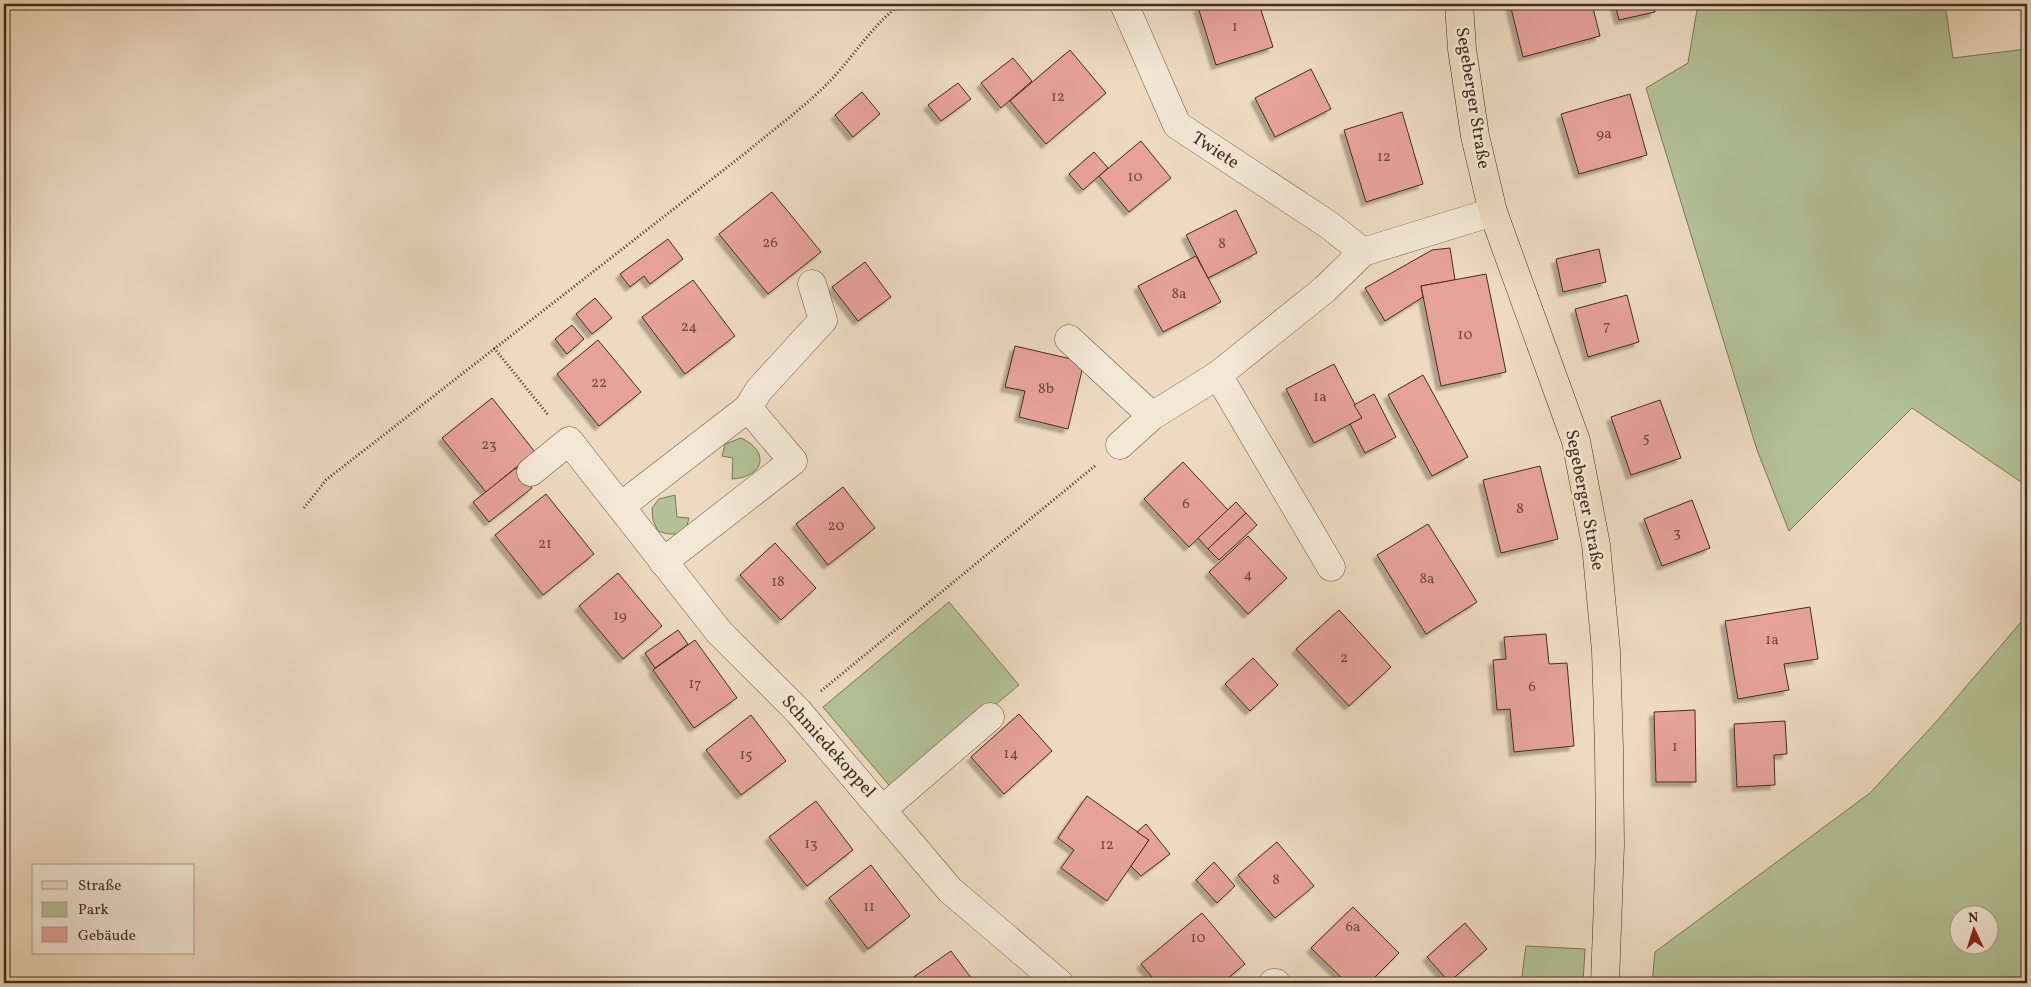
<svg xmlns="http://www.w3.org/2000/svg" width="2031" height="987" font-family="Vollkorn,serif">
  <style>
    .green { fill: #b3c196; stroke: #7c7758; fill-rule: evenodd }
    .building { fill: #e6a299; stroke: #442d19; filter: url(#shadow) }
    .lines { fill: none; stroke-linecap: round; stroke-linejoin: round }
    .minor-casing { stroke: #6e5843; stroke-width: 29 }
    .major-casing { stroke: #442d19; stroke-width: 29 }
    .path { stroke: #442d19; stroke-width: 3; stroke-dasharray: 1 2.5; stroke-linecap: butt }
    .minor { stroke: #f3e7d6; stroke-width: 28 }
    .major { stroke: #eddac0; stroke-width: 28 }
    .labels { text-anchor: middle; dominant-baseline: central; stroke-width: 5; stroke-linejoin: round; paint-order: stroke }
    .number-label { font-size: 15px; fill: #6c4a39 }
    .street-label { font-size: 18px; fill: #442d19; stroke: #f3e7d6 }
  </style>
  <defs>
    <filter id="shadow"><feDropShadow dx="-4.5" dy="4.5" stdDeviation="1" flood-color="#0004"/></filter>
  </defs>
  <rect width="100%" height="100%" fill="#eddac0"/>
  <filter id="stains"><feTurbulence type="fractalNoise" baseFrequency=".004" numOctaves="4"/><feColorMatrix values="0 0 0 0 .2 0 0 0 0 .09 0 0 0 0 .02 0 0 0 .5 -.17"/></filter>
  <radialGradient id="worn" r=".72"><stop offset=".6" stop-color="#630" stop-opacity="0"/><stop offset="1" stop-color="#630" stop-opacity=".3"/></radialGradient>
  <g class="green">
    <polygon points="1698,4 1945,4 1953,58 2027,49 2027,486 1912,408 1789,531 1757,450 1646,88 1688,63"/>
    <path d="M741,438C770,451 765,477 732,479L733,458L722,456L725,444Z"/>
    <path d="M675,495L677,517L689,518L686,529C676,536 669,535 658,531L653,520L652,508L659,499Z"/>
    <polygon points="949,602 1019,685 893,790 823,707"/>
    <path d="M2027,615V983H1652L1655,952L1870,793L1936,722ZM1988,914V944H1958V914Z"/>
    <polygon points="1526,946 1585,949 1583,983 1521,983"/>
  </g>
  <g class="building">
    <polygon points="1207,4 1259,4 1273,47 1216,65 1198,7"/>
    <polygon points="1510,4 1592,4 1600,36 1523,57"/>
    <polygon points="1615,4 1653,4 1655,12 1619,20"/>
    <polygon points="1070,50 1106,93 1046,144 1010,101"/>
    <polygon points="1013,58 1032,81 1001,108 981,83"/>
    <polygon points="1311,69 1331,109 1275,137 1255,98"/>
    <polygon points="958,83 971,99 941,121 928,105"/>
    <polygon points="862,92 880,114 853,137 835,115"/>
    <polygon points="1630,94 1647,155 1579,174 1561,114"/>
    <polygon points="1402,112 1423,184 1366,202 1344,130"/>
    <polygon points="1141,141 1171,178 1129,212 1099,176"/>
    <polygon points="1094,152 1108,168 1083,190 1069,174"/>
    <polygon points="772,192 821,252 768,294 719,234"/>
    <polygon points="1236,210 1257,253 1208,278 1186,235"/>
    <polygon points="668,239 683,259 650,284 644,276 630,287 620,274"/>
    <polygon points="1450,248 1455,280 1421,286 1423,297 1385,321 1365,288 1432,250"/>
    <polygon points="1599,249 1606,282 1563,292 1556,259"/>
    <polygon points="1196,256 1221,302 1163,332 1138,286"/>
    <polygon points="865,262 891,297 858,321 832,287"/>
    <polygon points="1486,274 1506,372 1441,386 1421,286"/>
    <polygon points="693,280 735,336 685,374 642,317"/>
    <polygon points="1627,295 1639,342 1588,357 1575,309"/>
    <polygon points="595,298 612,318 592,334 576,314"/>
    <polygon points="572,325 584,339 567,354 555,339"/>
    <polygon points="598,340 641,392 599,426 557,374"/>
    <polygon points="1015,346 1084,362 1068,429 1019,417 1025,391 1005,387"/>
    <polygon points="1334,364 1362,418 1314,443 1286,389"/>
    <polygon points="1423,375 1468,457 1432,476 1388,395"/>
    <polygon points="1374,394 1396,437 1365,453 1350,424 1362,418 1354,405"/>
    <polygon points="492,398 535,452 486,492 442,438"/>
    <polygon points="1660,400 1681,458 1631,475 1611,417"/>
    <polygon points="1183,462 1228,510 1189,547 1144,499"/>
    <polygon points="1540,466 1558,539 1501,553 1483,480"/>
    <polygon points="516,468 532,488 489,522 473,502"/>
    <polygon points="843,487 875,528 828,565 796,524"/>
    <polygon points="546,494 594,554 543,595 495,535"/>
    <polygon points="1692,500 1710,548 1662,566 1644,519"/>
    <polygon points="1236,502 1246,513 1208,549 1198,538"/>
    <polygon points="1246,513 1257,525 1219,560 1208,549"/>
    <polygon points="1428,524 1477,602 1426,634 1377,555"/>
    <polygon points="1248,536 1287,578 1248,614 1209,572"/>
    <polygon points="775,543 816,588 781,620 740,575"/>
    <polygon points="618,573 662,626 623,659 579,606"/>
    <polygon points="1810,607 1818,659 1784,664 1789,690 1738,699 1725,621"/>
    <polygon points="1339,610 1391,667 1349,706 1296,649"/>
    <polygon points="678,630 688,644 655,668 645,653"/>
    <polygon points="1546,634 1549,664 1567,663 1574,746 1514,752 1510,709 1497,710 1493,660 1506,659 1504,637"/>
    <polygon points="695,640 737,698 694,728 653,670"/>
    <polygon points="1253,658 1278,685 1250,711 1225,684"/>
    <polygon points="1695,710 1696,782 1656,782 1654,712"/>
    <polygon points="1019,714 1052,751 1004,794 971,757"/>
    <polygon points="751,715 786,761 741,795 706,750"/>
    <polygon points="1785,721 1787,754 1774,755 1775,785 1737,787 1734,724"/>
    <polygon points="1087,796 1149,840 1107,901 1061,868 1074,850 1058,838"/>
    <polygon points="816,801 853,850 807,886 769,837"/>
    <polygon points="1146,824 1170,854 1141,876 1131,866 1149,840 1137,832"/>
    <polygon points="1277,842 1314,886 1275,918 1238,875"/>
    <polygon points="1214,862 1235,886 1217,903 1196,880"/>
    <polygon points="871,865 910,916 868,949 829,898"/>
    <polygon points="1353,907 1399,953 1369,983 1347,983 1311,948"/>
    <polygon points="1202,913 1245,964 1222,983 1157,983 1141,964"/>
    <polygon points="1465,923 1487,949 1449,982 1427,957"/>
    <polygon points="951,951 975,983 905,983"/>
  </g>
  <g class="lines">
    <g class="minor-casing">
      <g id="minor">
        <polyline points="1124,4 1177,125 1329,225 1363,252"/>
        <polyline points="1069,339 1152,416"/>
        <polyline points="1218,375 1331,567"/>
        <polyline points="748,408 759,390 823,320 812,284"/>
        <polyline points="1120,445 1152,416 1218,375 1325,289 1363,252 1493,212"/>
        <polyline points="531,472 569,441 719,632 798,711 950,890 1059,983"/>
        <polyline points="621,506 748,408 793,461 663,562"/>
        <polyline points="883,809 990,717"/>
        <polyline points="1273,983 1276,983"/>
      </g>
    </g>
    <g class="major-casing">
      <polyline id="major" points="1459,4 1462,49 1475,136 1493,212 1576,441 1596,545 1606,651 1609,748 1610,845 1605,983"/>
    </g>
    <g class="path">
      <polyline points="494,348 549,416"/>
      <path d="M304,508L326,480L748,151C775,128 806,106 830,81C855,55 872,25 901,4"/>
      <polyline points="821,691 1096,465"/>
    </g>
    <use href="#minor" class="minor"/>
    <use href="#major" class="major"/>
  </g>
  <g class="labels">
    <g class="number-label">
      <text x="1235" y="27">1</text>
      <text x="1058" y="97">12</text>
      <text x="1604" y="134">9a</text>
      <text x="1384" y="157">12</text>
      <text x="1135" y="177">10</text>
      <text x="770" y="243">26</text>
      <text x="1222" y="244">8</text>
      <text x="1179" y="294">8a</text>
      <text x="1607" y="326">7</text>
      <text x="689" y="327">24</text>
      <text x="1465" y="335">10</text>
      <text x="599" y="383">22</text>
      <text x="1046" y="389">8b</text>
      <text x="1320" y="397">1a</text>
      <text x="1646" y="438">5</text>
      <text x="489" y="445">23</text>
      <text x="1186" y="504">6</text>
      <text x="1520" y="509">8</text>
      <text x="836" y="526">20</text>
      <text x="1677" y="533">3</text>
      <text x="545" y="544">21</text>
      <text x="1248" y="575">4</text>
      <text x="1427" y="579">8a</text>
      <text x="778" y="582">18</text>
      <text x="620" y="616">19</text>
      <text x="1772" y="640">1a</text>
      <text x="1344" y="658">2</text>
      <text x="695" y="684">17</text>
      <text x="1532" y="687">6</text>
      <text x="1675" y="747">1</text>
      <text x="1011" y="754">14</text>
      <text x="746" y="755">15</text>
      <text x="811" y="844">13</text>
      <text x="1107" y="845">12</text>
      <text x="1276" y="880">8</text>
      <text x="869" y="907">11</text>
      <text x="1353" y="927">6a</text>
      <text x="1198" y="938">10</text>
    </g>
    <g class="street-label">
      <text transform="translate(1472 98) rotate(81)">Segeberger Straße</text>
      <text transform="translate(1215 151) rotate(33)">Twiete</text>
      <text transform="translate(1584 500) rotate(79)">Segeberger Straße</text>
      <text transform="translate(828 747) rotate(48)">Schmiedekoppel</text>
    </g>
  </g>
  <rect width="2031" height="987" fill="none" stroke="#eddac0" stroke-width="20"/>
  <rect x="5" y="5" width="2021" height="977" fill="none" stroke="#442d19" stroke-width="2.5"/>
  <rect x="10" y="10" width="2011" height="967" fill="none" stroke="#442d19"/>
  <rect x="32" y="864" width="162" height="90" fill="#f3e7d6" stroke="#ad9d8a"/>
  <rect x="42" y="881" width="25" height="8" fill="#eddac0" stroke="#ad9d8a"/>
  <text x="78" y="890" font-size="15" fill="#442d19">Straße</text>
  <rect x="42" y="902" width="25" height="15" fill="#b3c196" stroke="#ad9d8a"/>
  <text x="78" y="914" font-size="15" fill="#442d19">Park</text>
  <rect x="42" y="927" width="25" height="15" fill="#e6a299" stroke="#ad9d8a"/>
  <text x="78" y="940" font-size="15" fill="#442d19">Gebäude</text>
  <g transform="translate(1974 930) rotate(356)"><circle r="24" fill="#f3e7d6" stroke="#ad9d8a"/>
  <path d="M0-4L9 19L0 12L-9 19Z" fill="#8f2418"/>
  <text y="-8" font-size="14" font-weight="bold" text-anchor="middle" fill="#442d19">N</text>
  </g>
  <rect width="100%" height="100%" filter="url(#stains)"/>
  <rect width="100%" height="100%" fill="url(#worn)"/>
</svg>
